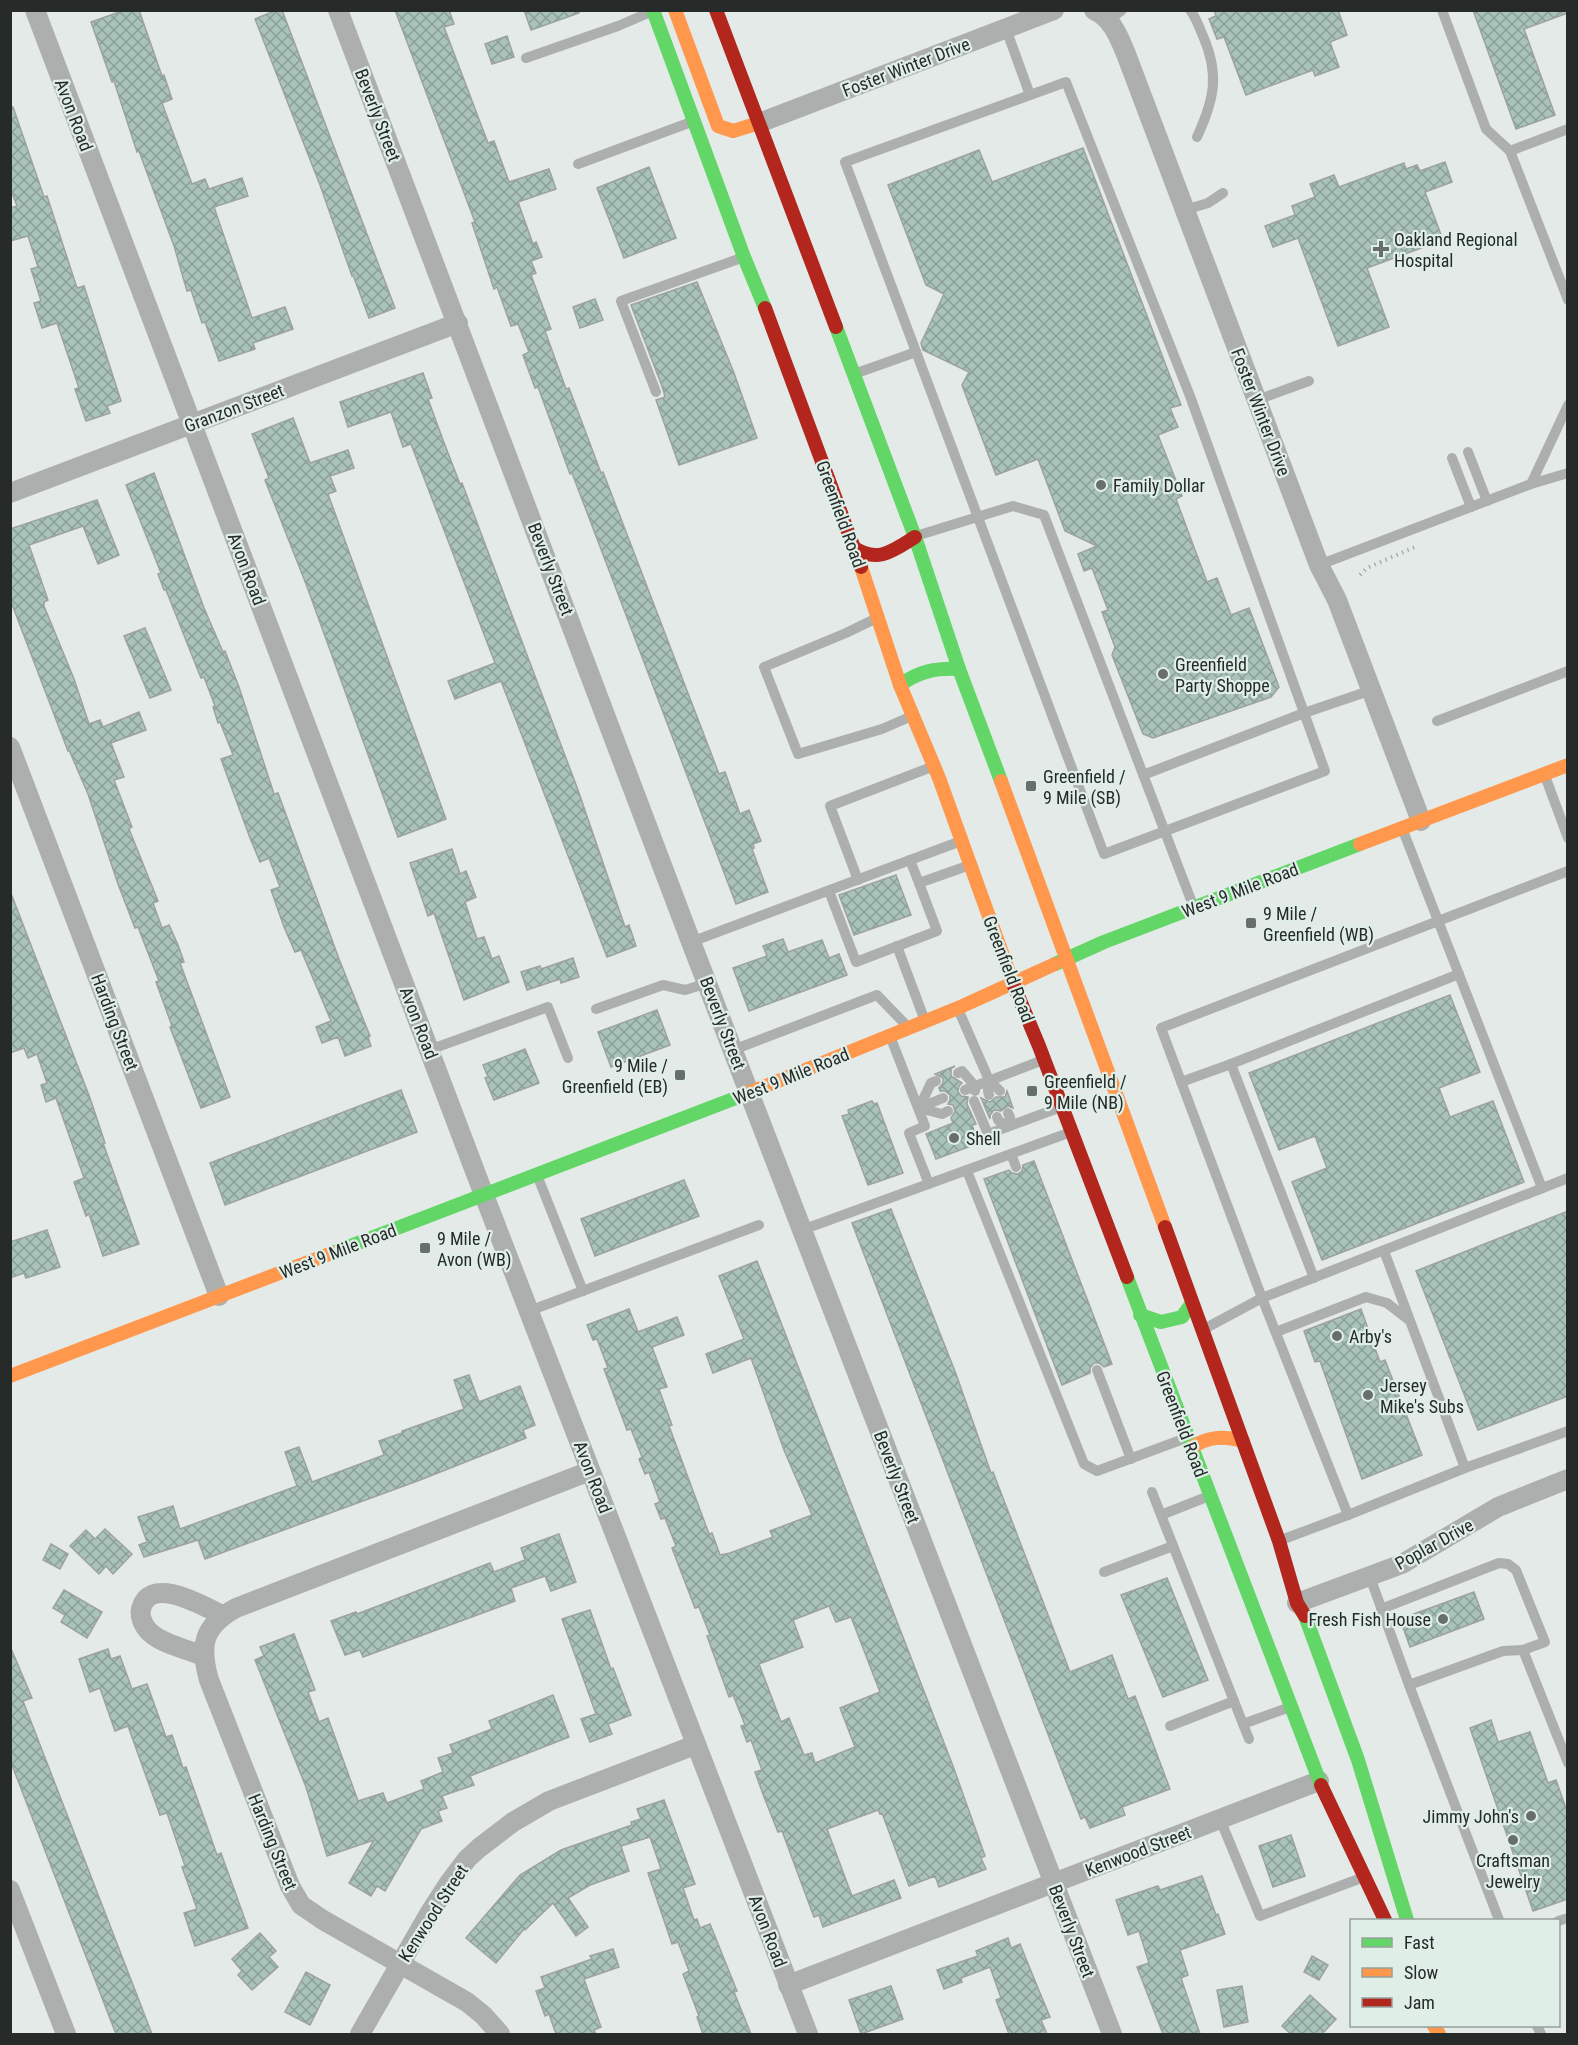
<svg xmlns="http://www.w3.org/2000/svg" width="1578" height="2045" font-family="'Roboto Condensed',sans-serif">
  <style>
    .building { fill: url(#building-cross-hatch); stroke: #9da2a0; stroke-width: 1.5; fill-rule: evenodd }
    .lines { fill: none; stroke-linecap: round; stroke-linejoin: round }
    .path { stroke: #aaaeac; stroke-width: 4; stroke-dasharray: 1.5 4.5; stroke-linecap: butt }
    .lane { stroke: #adafae; stroke-width: 10 }
    .street { stroke: #adafae; stroke-width: 20 }
    .fast { stroke: #63d668; stroke-width: 14 }
    .slow { stroke: #ff974d; stroke-width: 14 }
    .jam { stroke: #b3261e; stroke-width: 14 }
    .poi-dot { fill: #686e6c; stroke: #e0eee8; stroke-width: 2 }
    .labels { text-anchor: middle; dominant-baseline: central; stroke-width: 4.5; stroke-linejoin: round; paint-order: stroke }
    .street-label { font-size: 18px; fill: #262b29; stroke: #e0eee8 }
    .poi-label { font-size: 18px; fill: #262b29; stroke: #e0eee8; text-anchor: start }
  </style>
  <defs>
    <pattern id="building-cross-hatch" width="8" height="8" patternUnits="userSpaceOnUse" patternTransform="scale(1.5)"><rect width="8" height="8" fill="#a9c3bb"/><path d="M0 0l8 8M0 8l8-8" fill="none" stroke="#899f98"/></pattern>
  </defs>
  <rect width="100%" height="100%" fill="#e4eae7"/>
  <g class="building">
    <polygon points="125,10 139,10 162,76 164,75 172,99 162,103 192,184 205,179 209,189 242,178 248,196 214,207 252,318 285,307 293,329 253,343 255,349 219,361 205,322 202,323 191,290 187,291 174,246 139,151 137,152 114,81 112,82 91,22"/>
    <polygon points="277,10 282,10 395,308 369,318 353,275 352,276 320,185 255,19"/>
    <polygon points="395,10 449,10 454,24 444,27 488,143 494,141 509,182 549,169 556,189 518,202 533,244 536,242 542,257 531,261 536,273 531,275 551,329 545,331 566,389 569,388 601,473 603,472 719,774 725,772 740,814 749,810 761,841 753,844 754,848 752,849 768,892 736,904 572,473 570,474 538,387 535,388 523,355 529,352 518,324 511,326 497,287 494,289 472,223 475,222"/>
    <polygon points="524,10 579,10 579,13 531,30"/>
    <polygon points="1214,10 1338,10 1347,35 1330,42 1339,67 1315,76 1313,70 1246,95 1224,37 1217,39 1209,19 1216,16"/>
    <polygon points="1473,10 1568,10 1568,13 1524,29 1555,115 1516,129"/>
    <polygon points="507,36 514,57 492,64 485,44"/>
    <polygon points="10,107 13,107 44,197 47,196 77,288 84,286 121,401 107,406 110,413 86,421 75,389 79,388 57,323 42,328 34,303 41,301 31,269 38,267 28,236 10,241 10,208 17,206 10,187"/>
    <polygon points="1083,148 1181,405 1170,408 1178,427 1158,435 1182,496 1176,499 1207,582 1217,578 1231,615 1249,608 1279,687 1271,697 1153,738 1143,734 1112,655 1115,647 1102,612 1108,610 1092,568 1084,571 1078,554 1097,546 1065,531 1038,459 996,475 962,385 969,372 923,350 921,343 944,294 926,285 888,185 979,150 992,182"/>
    <polygon points="1445,162 1452,182 1425,192 1443,240 1367,268 1389,327 1338,346 1298,238 1273,247 1265,226 1295,215 1292,206 1315,197 1310,184 1334,175 1339,187 1404,163 1406,169 1417,165 1420,171"/>
    <polygon points="649,167 676,238 624,258 597,188"/>
    <polygon points="697,282 734,373 757,438 679,465 656,400 665,397 663,389 631,305"/>
    <polygon points="595,299 603,320 580,328 573,307"/>
    <polygon points="423,373 432,398 428,399 443,440 460,484 462,483 578,790 625,927 629,925 636,946 607,957 501,681 455,699 448,681 495,663 411,444 403,447 391,412 348,427 340,402"/>
    <polygon points="293,418 310,463 348,450 354,468 330,476 336,491 328,494 446,819 398,837 306,584 265,480 269,478 252,434"/>
    <polygon points="154,473 204,608 223,652 225,651 239,687 274,794 278,793 339,959 370,1036 368,1037 371,1046 345,1056 338,1037 322,1043 316,1027 331,1021 301,950 295,952 284,927 271,890 280,887 269,858 260,862 250,838 221,759 233,755 220,722 218,723 213,707 215,706 204,677 201,678 166,590 164,590 158,574 161,573 126,485"/>
    <polygon points="97,500 119,555 98,564 83,526 29,545 48,600 44,602 44,606 74,679 89,724 100,720 103,727 139,712 146,730 111,743 124,777 114,780 132,827 129,829 158,901 153,903 162,928 169,925 178,945 184,962 180,963 230,1097 201,1108 170,1027 172,1026 156,982 159,981 138,927 135,928 118,884 88,794 69,750 68,751 10,599 10,529"/>
    <polygon points="145,628 171,690 150,698 124,636"/>
    <polygon points="452,849 460,874 466,871 476,897 465,902 477,939 484,937 492,959 499,956 509,982 464,1000 434,913 428,916 410,863"/>
    <polygon points="896,875 911,915 854,935 839,895"/>
    <polygon points="10,896 12,896 90,1098 105,1143 103,1143 139,1244 103,1256 89,1214 86,1216 74,1182 84,1178 56,1098 46,1102 41,1085 47,1083 37,1054 28,1058 24,1048 10,1053"/>
    <polygon points="783,939 788,952 822,940 829,958 839,954 847,975 749,1011 733,968 767,956 763,946"/>
    <polygon points="573,958 579,977 561,983 560,979 527,990 521,972 540,966 541,969"/>
    <polygon points="1450,995 1480,1072 1439,1088 1450,1117 1493,1101 1524,1182 1322,1260 1292,1182 1327,1168 1315,1136 1279,1150 1249,1073"/>
    <polygon points="657,1010 670,1045 611,1067 598,1032"/>
    <polygon points="525,1049 539,1083 494,1100 485,1078 488,1077 483,1065"/>
    <polygon points="955,1066 951,1069 951,1076 962,1083 959,1086 958,1092 961,1096 968,1097 967,1104 976,1124 972,1125 979,1143 936,1159 926,1134 953,1123 951,1118 955,1111 953,1105 948,1104 950,1100 950,1095 945,1091 940,1091 939,1088 943,1083 943,1078 935,1074"/>
    <polygon points="401,1090 417,1132 225,1205 210,1163"/>
    <polygon points="1007,1091 1013,1108 1008,1106 1001,1111 994,1110 990,1115 990,1119 981,1098 990,1102 996,1097 1005,1097"/>
    <polygon points="872,1101 874,1104 877,1103 903,1173 868,1185 842,1116 849,1114 848,1110"/>
    <polygon points="1034,1161 1112,1364 1104,1367 1099,1363 1094,1363 1090,1368 1090,1373 1062,1385 984,1179 1009,1170 1012,1173 1018,1174 1022,1171 1023,1165"/>
    <polygon points="684,1180 699,1216 595,1256 581,1219"/>
    <polygon points="891,1209 956,1374 991,1473 993,1472 1070,1672 1112,1655 1128,1699 1135,1696 1170,1789 1122,1807 1125,1815 1090,1828 1085,1817 1081,1819 1064,1776 852,1223"/>
    <polygon points="1568,1211 1568,1396 1478,1430 1416,1271"/>
    <polygon points="47,1230 60,1267 26,1278 24,1273 10,1278 10,1242"/>
    <path d="M757,1261L953,1766L985,1856L981,1858L986,1869L939,1887L935,1876L909,1886L882,1813L880,1814L878,1810L827,1829L852,1896L894,1880L901,1898L823,1927L819,1915L814,1917L782,1831L778,1832L764,1797L755,1772L762,1770L751,1740L747,1742L741,1726L745,1725L733,1695L729,1697L707,1636L710,1635L699,1607L695,1608L672,1548L676,1546L665,1518L661,1519L655,1504L660,1502L649,1472L645,1474L639,1459L642,1457L631,1429L627,1430L604,1369L608,1368L597,1339L593,1340L587,1325L629,1309L638,1332L677,1317L684,1335L652,1347L667,1387L659,1389L672,1425L669,1426L709,1534L712,1533L720,1555L730,1553L773,1537L770,1531L812,1515L784,1450L751,1358L713,1373L706,1354L744,1339L719,1276ZM829,1606L836,1622L851,1617L880,1692L840,1708L855,1747L815,1763L812,1753L804,1755L789,1718L781,1722L759,1664L803,1647L793,1620Z"/>
    <polygon points="1361,1309 1380,1362 1385,1360 1422,1455 1362,1479 1320,1361 1315,1362 1304,1331"/>
    <polygon points="469,1375 479,1402 520,1386 535,1425 523,1430 526,1438 420,1480 205,1559 198,1540 144,1557 139,1545 147,1542 138,1517 173,1506 180,1529 297,1486 285,1452 299,1447 312,1482 384,1455 379,1441 402,1433 402,1431 464,1409 454,1380"/>
    <polygon points="105,1529 132,1554 113,1574 106,1566 99,1574 70,1546 86,1530 95,1539"/>
    <polygon points="559,1534 576,1582 551,1591 545,1576 511,1588 515,1601 363,1657 360,1650 345,1655 331,1621 356,1612 357,1614 490,1563 494,1572 525,1560 521,1548"/>
    <polygon points="51,1544 68,1554 60,1569 43,1560"/>
    <polygon points="1167,1578 1208,1680 1163,1697 1121,1595"/>
    <polygon points="64,1590 102,1612 87,1638 61,1622 65,1615 53,1608"/>
    <polygon points="1474,1592 1484,1619 1410,1647 1400,1619"/>
    <polygon points="590,1610 611,1669 613,1668 631,1715 608,1724 612,1734 590,1742 581,1719 596,1714 562,1619"/>
    <polygon points="294,1634 315,1690 308,1692 319,1722 328,1718 358,1801 383,1793 387,1803 424,1789 421,1781 443,1772 438,1758 453,1753 450,1745 492,1729 489,1721 553,1695 569,1737 470,1776 474,1785 442,1796 447,1808 438,1811 442,1821 421,1829 385,1891 377,1886 371,1896 349,1883 374,1840 327,1856 306,1787 255,1660 264,1656 260,1647"/>
    <polygon points="10,1646 32,1698 23,1701 152,2034 116,2034 10,1760"/>
    <polygon points="108,1649 111,1659 120,1656 132,1689 147,1684 166,1737 172,1735 183,1768 186,1767 217,1855 221,1853 248,1928 195,1946 184,1913 197,1909 182,1867 185,1866 167,1813 160,1815 128,1726 115,1731 100,1688 90,1692 79,1659"/>
    <polygon points="1491,1720 1498,1742 1530,1732 1548,1783 1556,1780 1568,1814 1568,1899 1533,1911 1470,1728"/>
    <polygon points="664,1800 695,1884 683,1888 694,1920 697,1919 700,1928 710,1924 737,1991 734,1992 751,2034 703,2034 697,2017 699,2016 683,1974 689,1971 678,1942 672,1944 648,1873 661,1869 650,1837 621,1846 629,1871 590,1885 568,1898 588,1927 576,1936 553,1903 525,1930 524,1929 496,1963 466,1938 520,1875 561,1850 632,1825 631,1822 641,1819 637,1809"/>
    <polygon points="1291,1835 1305,1876 1273,1887 1259,1846"/>
    <polygon points="1202,1876 1216,1915 1218,1914 1225,1934 1180,1950 1188,1975 1181,1978 1200,2034 1163,2034 1137,1967 1149,1963 1139,1931 1128,1935 1116,1900 1158,1886 1160,1890"/>
    <polygon points="260,1933 276,1951 269,1957 278,1967 252,1990 238,1975 242,1971 232,1959"/>
    <polygon points="1008,1938 1011,1948 1020,1944 1040,1993 1050,2017 1041,2020 1047,2034 1009,2034 996,2000 1001,1998 990,1967 961,1978 962,1982 944,1989 937,1970 978,1956 976,1951"/>
    <polygon points="613,1949 619,1967 584,1979 601,2027 594,2030 596,2034 556,2034 549,2014 545,2016 536,1991 545,1988 541,1977 592,1959 590,1956"/>
    <polygon points="1312,1956 1328,1965 1319,1980 1304,1972"/>
    <polygon points="306,1972 330,1985 310,2025 285,2012"/>
    <polygon points="891,1986 903,2019 861,2034 849,2000"/>
    <polygon points="1242,1986 1248,2022 1224,2027 1217,1990"/>
    <polygon points="1310,1995 1336,2019 1322,2034 1291,2034 1282,2026"/>
  </g>
  <g class="lines">
    <polyline class="path" points="1360,575 1367,568 1417,546"/>
    <g class="lane">
      <path d="M1190,10C1196,17 1199,27 1203,36C1220,75 1214,100 1197,137"/>
      <polyline points="1442,10 1486,129 1510,151 1568,300"/>
      <polyline points="1108,21 1122,10"/>
      <polyline points="1006,29 1030,95"/>
      <polyline points="526,58 618,26 653,11"/>
      <polygon points="1066,82 1190,396 1325,771 1104,854 845,162"/>
      <polyline points="1510,151 1568,129"/>
      <polyline points="578,164 694,121"/>
      <polyline points="1185,210 1208,203 1223,193"/>
      <polyline points="854,374 916,352"/>
      <polyline points="656,392 621,301 744,257"/>
      <polyline points="1257,400 1309,381"/>
      <polyline points="1468,452 1487,501"/>
      <polyline points="1452,458 1471,507"/>
      <polyline points="1531,484 1568,405"/>
      <polyline points="916,536 1013,506 1044,515 1194,908"/>
      <polyline points="1319,565 1531,484 1568,473"/>
      <polyline points="879,617 846,633 764,667 798,754 882,729 912,716"/>
      <polyline points="1437,721 1568,671"/>
      <polyline points="1143,775 1304,713 1372,690"/>
      <polyline points="1545,776 1568,838"/>
      <polyline points="1402,828 1542,1188"/>
      <polyline points="910,860 919,883 970,865"/>
      <polyline points="1568,871 1161,1028 1262,1298 1348,1515 1465,1468 1568,1431"/>
      <polyline points="858,880 830,806 934,766"/>
      <polyline points="829,891 856,962 937,931 919,883"/>
      <polyline points="691,942 961,841"/>
      <polyline points="897,946 925,1021"/>
      <polyline points="596,1009 663,985 685,990 708,983"/>
      <polyline points="958,1009 989,1080 988,1091 989,1095"/>
      <polyline points="890,1036 925,1126 909,1133 929,1184"/>
      <polyline points="429,1050 548,1007 568,1058"/>
      <polyline points="733,1050 877,995 907,1026"/>
      <polyline points="1231,1064 1459,974"/>
      <polyline points="958,1073 962,1071 975,1086 975,1091"/>
      <polyline points="989,1080 1000,1091"/>
      <polyline points="936,1081 931,1083 919,1108 942,1114 948,1111"/>
      <polyline points="1181,1082 1231,1064 1314,1278"/>
      <polyline points="965,1090 1043,1060"/>
      <polyline points="974,1101 988,1134 1061,1107"/>
      <polyline points="919,1108 943,1098"/>
      <polyline points="997,1117 998,1120 1007,1127 1010,1117 1008,1113"/>
      <polyline points="1011,1154 1016,1167"/>
      <polyline points="967,1171 1084,1464 1097,1471 1186,1438"/>
      <polyline points="537,1175 583,1291"/>
      <polyline points="802,1230 1071,1132"/>
      <polyline points="1384,1251 1465,1468"/>
      <polyline points="529,1311 759,1225"/>
      <polyline points="1204,1329 1262,1298 1568,1178"/>
      <polyline points="1276,1332 1366,1297 1387,1303 1409,1320"/>
      <polyline points="1097,1370 1131,1459"/>
      <polyline points="1152,1492 1161,1515"/>
      <polyline points="1209,1496 1161,1515 1243,1724 1290,1707"/>
      <polyline points="1281,1540 1348,1515"/>
      <polyline points="1104,1572 1173,1546"/>
      <polyline points="1370,1577 1409,1685 1503,1651 1523,1650 1568,1763"/>
      <polyline points="1381,1609 1499,1563 1508,1564 1516,1570 1545,1642 1523,1650"/>
      <polyline points="1409,1685 1499,1920"/>
      <polyline points="1243,1724 1249,1739"/>
      <polyline points="1170,1726 1234,1701"/>
      <polyline points="1220,1819 1260,1916 1364,1877"/>
      <polyline points="1558,1921 1568,1918"/>
      <polyline points="1537,2026 1541,2034"/>
    </g>
    <g class="street">
      <polyline points="35,10 484,1195 808,2034"/>
      <polyline points="338,10 691,942 1112,2034"/>
      <path d="M1094,10C1112,18 1119,37 1126,54L1319,565L1337,600L1421,821"/>
      <polyline points="759,123 1054,10"/>
      <polyline points="10,493 458,323"/>
      <polyline points="10,747 219,1296"/>
      <polyline points="1297,1603 1402,1564 1498,1507 1568,1479"/>
      <path d="M203,1656C189,1650 163,1644 152,1634C145,1629 139,1618 141,1609C150,1574 203,1606 222,1615"/>
      <polyline points="10,1890 66,2034"/>
      <polyline points="788,1985 1319,1781"/>
      <polyline points="360,2034 429,1914 449,1883 467,1859 479,1848 513,1822 549,1801 695,1745"/>
      <path d="M500,2034L483,2015L467,2002L323,1920L301,1905L290,1886L209,1680C199,1645 203,1626 236,1608L590,1471"/>
    </g>
    <g class="fast">
      <polyline points="653,10 744,257 765,308"/>
      <polyline points="836,327 915,537 959,669 1001,781"/>
      <path d="M900,685C919,671 936,668 959,669"/>
      <polyline points="1055,964 1104,942 1360,844"/>
      <polyline points="332,1253 741,1096"/>
      <polyline points="1127,1277 1321,1785"/>
      <polyline points="1140,1315 1161,1322 1182,1317 1192,1303"/>
      <polyline points="1305,1616 1358,1760 1407,1920"/>
    </g>
    <g class="slow">
      <polyline points="675,10 718,126 733,131 759,123"/>
      <polyline points="861,567 900,685 939,778 1014,986"/>
      <polyline points="1001,781 1165,1227"/>
      <polyline points="1360,844 1568,765"/>
      <polyline points="741,1096 958,1008 1055,964"/>
      <polyline points="10,1376 332,1253"/>
      <path d="M1191,1448C1208,1436 1223,1436 1243,1441"/>
      <polyline points="1434,2026 1439,2034"/>
    </g>
    <g class="jam">
      <polyline points="716,10 836,327"/>
      <polyline points="765,308 861,567"/>
      <path d="M853,547C877,564 893,551 915,537"/>
      <polyline points="1014,986 1039,1046 1127,1277"/>
      <polyline points="1165,1227 1279,1541 1297,1603 1305,1616"/>
      <polyline points="1321,1785 1385,1920"/>
    </g>
  </g>
  <g class="poi-dot">
    <path d="M1378 240h6v6h6v6h-6v6h-6v-6h-6v-6h6z"/>
    <circle cx="1101" cy="485" r="6"/>
    <circle cx="1163" cy="674" r="6"/>
    <rect x="1025" y="780" width="12" height="12" rx="3"/>
    <rect x="1245" y="917" width="12" height="12" rx="3"/>
    <rect x="674" y="1069" width="12" height="12" rx="3"/>
    <rect x="1026" y="1085" width="12" height="12" rx="3"/>
    <circle cx="954" cy="1138" r="6"/>
    <rect x="419" y="1242" width="12" height="12" rx="3"/>
    <circle cx="1337" cy="1336" r="6"/>
    <circle cx="1368" cy="1395" r="6"/>
    <circle cx="1443" cy="1619" r="6"/>
    <circle cx="1531" cy="1816" r="6"/>
    <circle cx="1513" cy="1840" r="6"/>
  </g>
  <g class="labels">
    <g class="street-label">
      <text transform="translate(906 67) rotate(-21)">Foster Winter Drive</text>
      <text transform="translate(74 115) rotate(69)">Avon Road</text>
      <text transform="translate(378 115) rotate(69)">Beverly Street</text>
      <text transform="translate(234 408) rotate(-21)">Granzon Street</text>
      <text transform="translate(1261 412) rotate(69)">Foster Winter Drive</text>
      <text transform="translate(841 514) rotate(70)">Greenfield Road</text>
      <text transform="translate(247 569) rotate(69)">Avon Road</text>
      <text transform="translate(551 569) rotate(69)">Beverly Street</text>
      <text transform="translate(1240 890) rotate(-21)">West 9 Mile Road</text>
      <text transform="translate(1009 969) rotate(69)">Greenfield Road</text>
      <text transform="translate(115 1022) rotate(69)">Harding Street</text>
      <text transform="translate(419 1023) rotate(69)">Avon Road</text>
      <text transform="translate(723 1023) rotate(69)">Beverly Street</text>
      <text transform="translate(791 1076) rotate(-22)">West 9 Mile Road</text>
      <text transform="translate(338 1251) rotate(-21)">West 9 Mile Road</text>
      <text transform="translate(1182 1424) rotate(69)">Greenfield Road</text>
      <text transform="translate(593 1477) rotate(69)">Avon Road</text>
      <text transform="translate(897 1477) rotate(69)">Beverly Street</text>
      <text transform="translate(1434 1544) rotate(-29)">Poplar Drive</text>
      <text transform="translate(273 1842) rotate(68)">Harding Street</text>
      <text transform="translate(1138 1851) rotate(-21)">Kenwood Street</text>
      <text transform="translate(433 1913) rotate(-57)">Kenwood Street</text>
      <text transform="translate(768 1931) rotate(69)">Avon Road</text>
      <text transform="translate(1072 1931) rotate(69)">Beverly Street</text>
    </g>
    <g class="poi-label">
      <text x="1394" y="239">Oakland Regional<tspan x="1394" dy="21">Hospital</tspan></text>
      <text x="1113" y="485">Family Dollar</text>
      <text x="1175" y="664">Greenfield<tspan x="1175" dy="21">Party Shoppe</tspan></text>
      <text x="1043" y="776">Greenfield /<tspan x="1043" dy="21">9 Mile (SB)</tspan></text>
      <text x="1263" y="913">9 Mile /<tspan x="1263" dy="21">Greenfield (WB)</tspan></text>
      <text x="668" y="1065" text-anchor="end">9 Mile /<tspan x="668" dy="21">Greenfield (EB)</tspan></text>
      <text x="1044" y="1081">Greenfield /<tspan x="1044" dy="21">9 Mile (NB)</tspan></text>
      <text x="966" y="1138">Shell</text>
      <text x="437" y="1238">9 Mile /<tspan x="437" dy="21">Avon (WB)</tspan></text>
      <text x="1349" y="1336">Arby's</text>
      <text x="1380" y="1385">Jersey<tspan x="1380" dy="21">Mike's Subs</tspan></text>
      <text x="1431" y="1619" text-anchor="end">Fresh Fish House</text>
      <text x="1519" y="1816" text-anchor="end">Jimmy John's</text>
      <text x="1513" y="1860" text-anchor="middle">Craftsman<tspan x="1513" dy="21">Jewelry</tspan></text>
    </g>
  </g>
  <rect width="1578" height="2045" fill="none" stroke="#262b29" stroke-width="24"/>
  <rect x="1350" y="1919" width="210" height="108" fill="#e0eee8" stroke="#96a09c" stroke-width="1.5"/>
  <rect x="1362" y="1938" width="30" height="9" fill="#63d668" stroke="#96a09c" stroke-width="1.5"/>
  <text x="1404" y="1949" font-size="18" fill="#262b29">Fast</text>
  <rect x="1362" y="1968" width="30" height="9" fill="#ff974d" stroke="#96a09c" stroke-width="1.5"/>
  <text x="1404" y="1979" font-size="18" fill="#262b29">Slow</text>
  <rect x="1362" y="1998" width="30" height="9" fill="#b3261e" stroke="#96a09c" stroke-width="1.5"/>
  <text x="1404" y="2009" font-size="18" fill="#262b29">Jam</text>
</svg>
